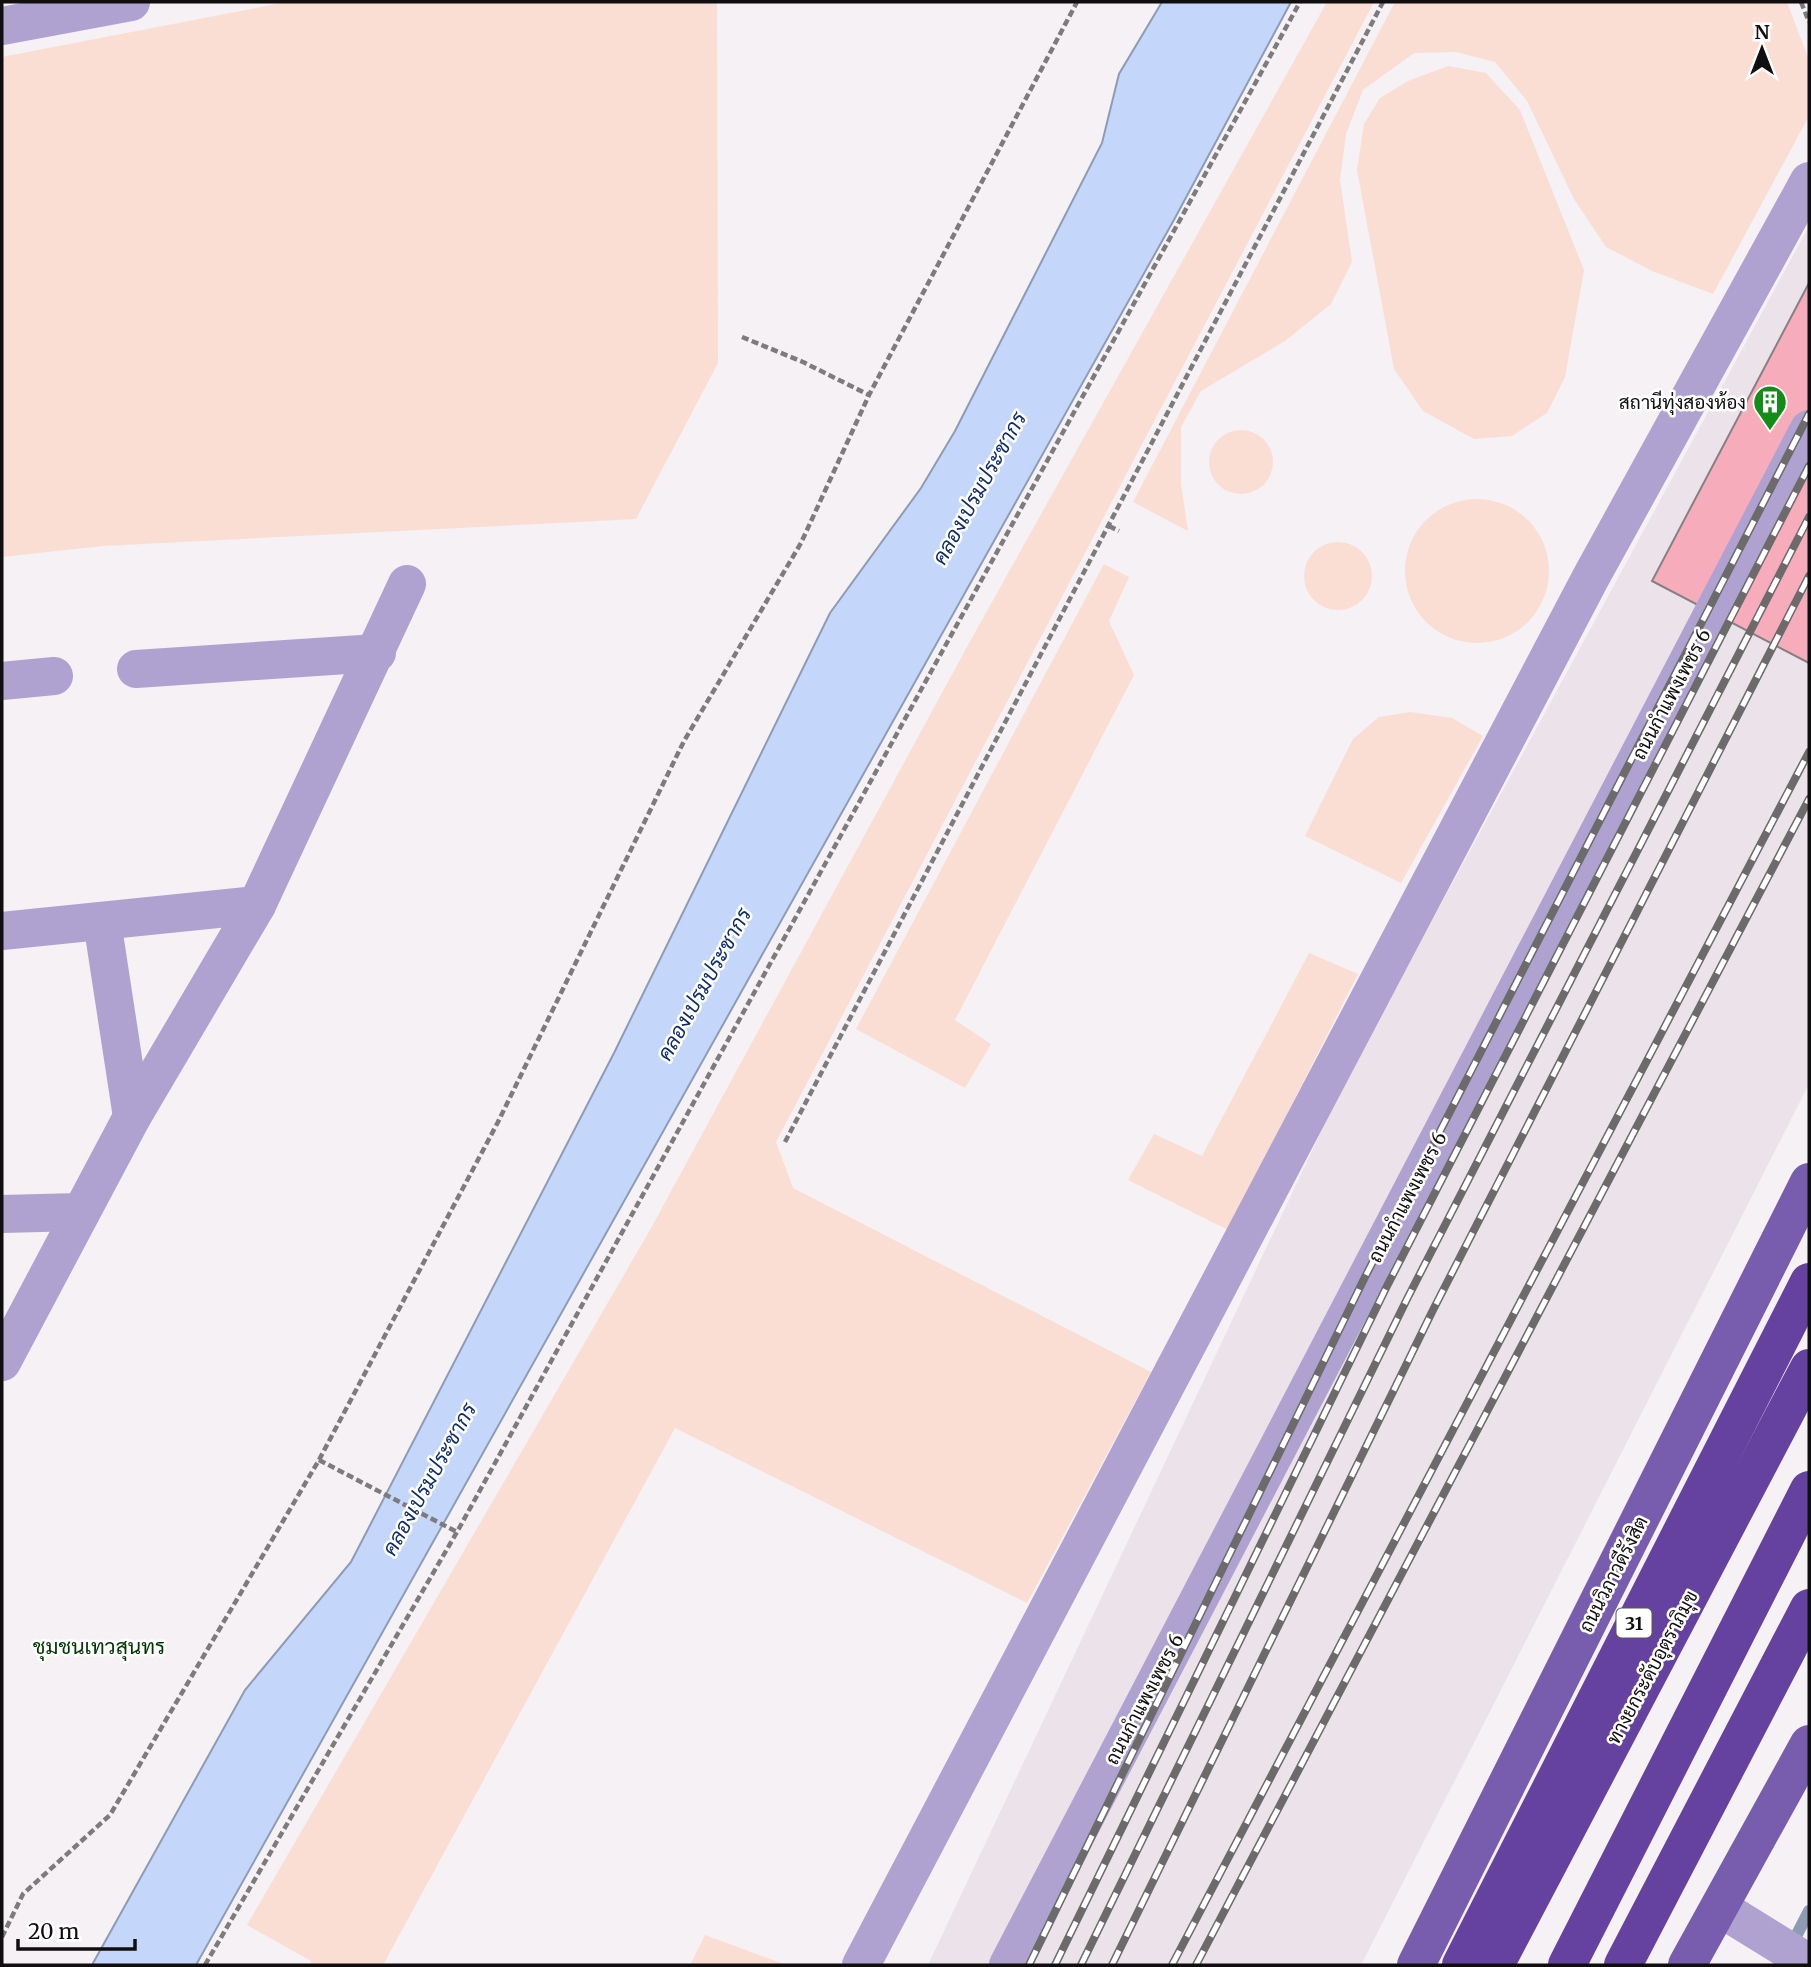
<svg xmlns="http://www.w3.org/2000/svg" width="1811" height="1967" font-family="Merriweather,Sarabun,serif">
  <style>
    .built { fill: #ece2ea }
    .green { fill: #faded4 }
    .water { fill: #c4d7fa; stroke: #8e9bb4; stroke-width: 2 }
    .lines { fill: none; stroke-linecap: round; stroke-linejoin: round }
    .stream { stroke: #8e9bb4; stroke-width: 12 }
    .building { fill: #f6acbb; stroke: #858081; stroke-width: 2 }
    .path { stroke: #7e7b7d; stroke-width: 4.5; stroke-dasharray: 7 3.5; stroke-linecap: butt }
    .minor { stroke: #afa2d0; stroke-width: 38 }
    .major { stroke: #785cae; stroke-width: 38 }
    .highway { stroke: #6542a0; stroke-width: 38 }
    .rail-casing { stroke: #6c6a6b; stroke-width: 8 }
    .rail { stroke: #fff; stroke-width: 5; stroke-dasharray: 16; stroke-linecap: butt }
    .labels { text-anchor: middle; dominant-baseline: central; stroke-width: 5; stroke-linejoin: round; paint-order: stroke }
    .shield { fill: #fff; stroke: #585657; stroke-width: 2 }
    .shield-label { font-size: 18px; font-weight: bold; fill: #100e0f }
    .poi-label { font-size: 19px; fill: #100e0f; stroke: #fff; text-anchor: end }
    .street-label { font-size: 19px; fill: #100e0f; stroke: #fff }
    .water-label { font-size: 21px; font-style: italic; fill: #0f2b6c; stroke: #fff }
    .neighbourhood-label { font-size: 21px; fill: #003700; stroke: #fff }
  </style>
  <rect width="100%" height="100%" fill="#f5f1f4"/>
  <polygon class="built" points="1809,226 1809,1084 1361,1965 928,1965 1344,1083"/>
  <g class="green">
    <polygon points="287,2 717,2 718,363 636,519 103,546 2,557 2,57"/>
    <polygon points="1327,2 1374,2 776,1142 793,1188 1151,1372 1027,1603 675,1428 383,1965 310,1965 311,1961 247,1925 650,1230 968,645"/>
    <polygon points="1395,2 1787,2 1809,60 1809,116 1713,294 1652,271 1606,247 1574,199 1527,101 1495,62 1456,52 1414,53 1363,90 1346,134 1340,180 1352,262 1331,304 1285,341 1201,391 1181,427 1181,484 1188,531 1133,502"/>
    <polygon points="1448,66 1486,73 1520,110 1584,270 1565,377 1547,413 1512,436 1474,439 1423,411 1394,369 1357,170 1364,124 1380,98 1408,81"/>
    <circle cx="1241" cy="462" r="32"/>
    <circle cx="1477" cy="571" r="72"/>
    <circle cx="1338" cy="576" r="34"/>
    <polygon points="1104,564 1129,577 1109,621 1134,675 955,1020 991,1044 965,1088 856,1029"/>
    <polygon points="1410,712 1452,718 1483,736 1401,883 1305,836 1353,739 1379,717"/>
    <polygon points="1309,953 1358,974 1228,1230 1128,1180 1154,1134 1202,1156"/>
    <polygon points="705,1935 786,1965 690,1965"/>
  </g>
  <polygon class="water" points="1162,2 1291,2 1175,218 196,1965 92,1965 245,1690 351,1562 614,1053 830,613 921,488 955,431 1102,143 1119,74"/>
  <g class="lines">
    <polyline class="stream" points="1790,1948 1809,1911"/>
  </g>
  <polygon class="building" points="1809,283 1809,663 1652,581"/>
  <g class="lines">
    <g class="path">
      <polyline points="1801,2 1809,22"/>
      <polyline points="742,337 803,362 869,395"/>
      <polyline points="1109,526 1119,531"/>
      <polyline points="785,1142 1383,2"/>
      <polyline points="319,1460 457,1532"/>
      <polyline points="2,1937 23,1894 110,1815 319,1460 498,1122 684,741 801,543 869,395 1077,2"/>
      <polyline points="205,1965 457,1532 1300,2"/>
    </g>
    <g class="minor">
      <polyline points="2,26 131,2"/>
      <polyline points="136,669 377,653"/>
      <polyline points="2,681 54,676"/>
      <polyline points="102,921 132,1117"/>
      <polyline points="2,931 257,905"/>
      <polyline points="2,1214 80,1212"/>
      <polyline points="2,1362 132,1117 257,905 407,584"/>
      <polyline points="1720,1908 1809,1963"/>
      <polyline points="861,1965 1591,577 1809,181"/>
      <polyline points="1008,1965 1809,429"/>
    </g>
    <g class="major">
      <polyline points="1416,1965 1809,1182"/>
      <polyline points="1687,1965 1809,1744"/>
    </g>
    <g class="highway">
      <polyline points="1461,1965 1809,1282"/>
      <polyline points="1495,1965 1809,1368"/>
      <polyline points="1567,1965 1809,1490"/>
      <polyline points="1623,1965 1809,1608"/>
    </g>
    <g class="rail-casing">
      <g id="rail">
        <polyline points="1029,1965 1365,1277 1809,414"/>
        <polyline points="1055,1965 1387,1286 1809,466"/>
        <polyline points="1081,1965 1408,1297 1809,517"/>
        <polyline points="1112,1965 1433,1310 1809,576"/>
        <polyline points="1172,1965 1809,752"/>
        <polyline points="1196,1965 1809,799"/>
      </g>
    </g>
    <use href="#rail" class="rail"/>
  </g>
  <defs>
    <g id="building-pin" transform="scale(1.75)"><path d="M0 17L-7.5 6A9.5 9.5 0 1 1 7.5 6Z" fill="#138d17" stroke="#fff"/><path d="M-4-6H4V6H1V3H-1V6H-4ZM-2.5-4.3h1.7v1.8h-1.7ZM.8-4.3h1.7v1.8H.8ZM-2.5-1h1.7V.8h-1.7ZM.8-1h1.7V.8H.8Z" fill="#fff"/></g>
  </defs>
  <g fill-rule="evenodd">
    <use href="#building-pin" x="1770" y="402"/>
  </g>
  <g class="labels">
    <rect class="shield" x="1616.5" y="1608.5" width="35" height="29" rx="5"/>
    <g class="shield-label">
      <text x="1634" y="1623">31</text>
    </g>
    <g class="poi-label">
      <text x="1746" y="402">สถานีทุ่งสองห้อง</text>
    </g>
    <g class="street-label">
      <text transform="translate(1671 694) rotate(-62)">ถนนกำแพงเพชร 6</text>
      <text transform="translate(1407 1197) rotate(-62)">ถนนกำแพงเพชร 6</text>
      <text transform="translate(1613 1574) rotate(-63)">ถนนวิภาวดีรังสิต</text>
      <text transform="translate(1652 1667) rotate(-62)">ทางยกระดับอุตราภิมุข</text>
      <text transform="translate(1144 1699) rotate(-62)">ถนนกำแพงเพชร 6</text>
    </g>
    <g class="water-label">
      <text transform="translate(979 488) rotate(-61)">คลองเปรมประชากร</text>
      <text transform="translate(704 984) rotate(-61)">คลองเปรมประชากร</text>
      <text transform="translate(429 1479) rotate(-61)">คลองเปรมประชากร</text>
    </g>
    <g class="neighbourhood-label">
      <text x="99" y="1646">ชุมชนเทวสุนทร</text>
    </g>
  </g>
  <rect width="1811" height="1967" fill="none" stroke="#100e0f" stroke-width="7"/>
  <g transform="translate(1762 49)" stroke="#ffffff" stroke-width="5" paint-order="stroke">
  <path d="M0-5L12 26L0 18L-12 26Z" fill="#100e0f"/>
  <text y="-10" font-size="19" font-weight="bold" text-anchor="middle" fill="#100e0f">N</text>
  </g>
  <path d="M18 1939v10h117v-10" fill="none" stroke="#100e0f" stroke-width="3.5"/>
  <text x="28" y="1939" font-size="21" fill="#100e0f" stroke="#ffffff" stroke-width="5" paint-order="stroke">20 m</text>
</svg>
